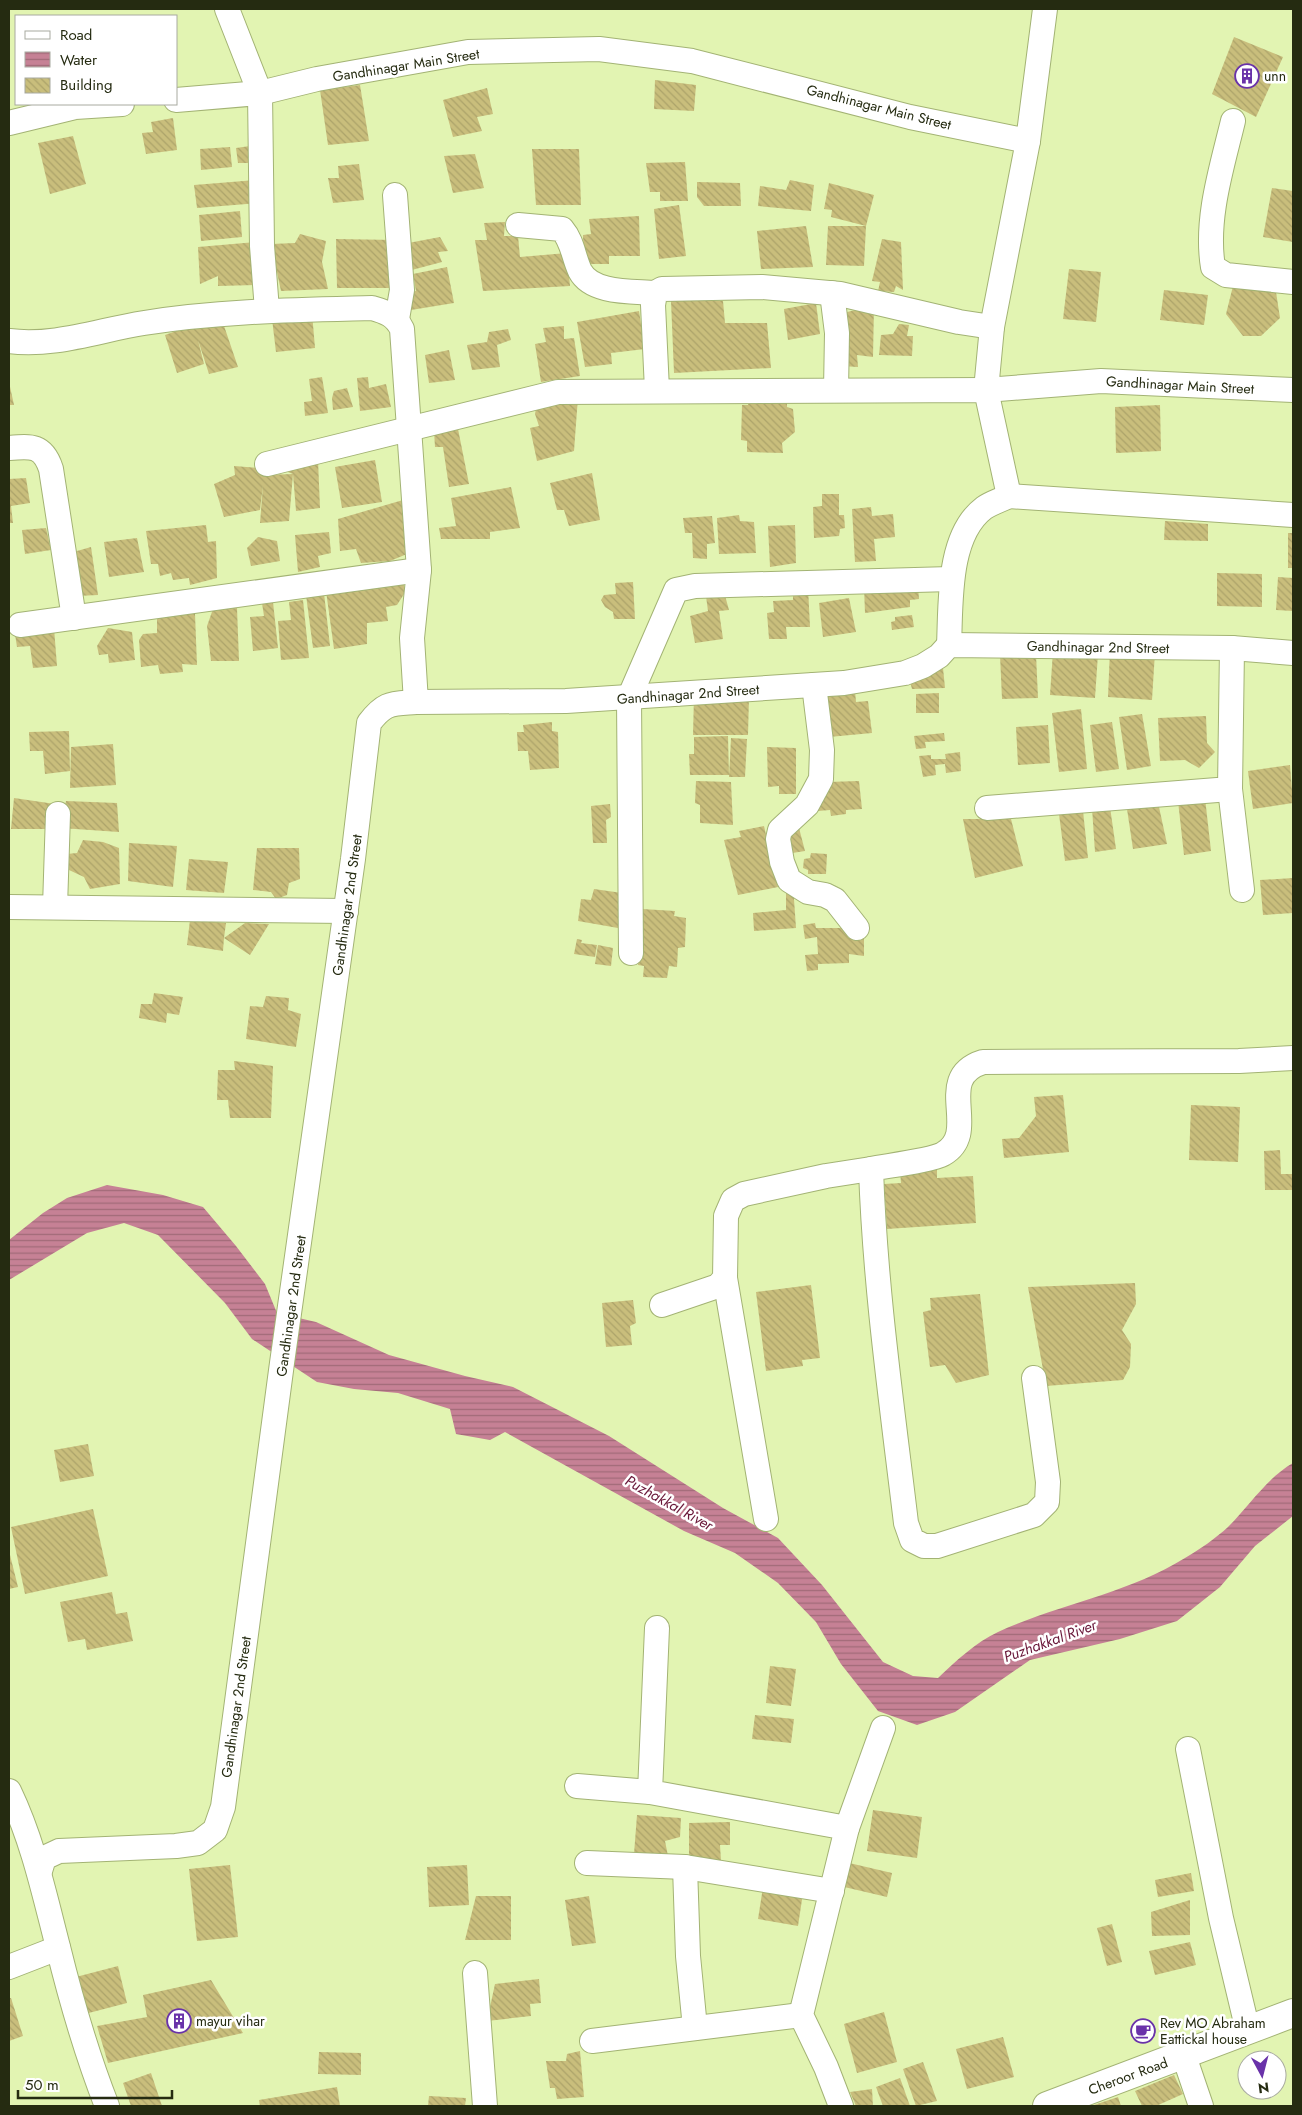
<svg xmlns="http://www.w3.org/2000/svg" width="1302" height="2115" font-family="Jost,sans-serif">
  <style>
    .water { fill: url(#water-rules) }
    .building { fill: url(#building-back-hatch) }
    .lines { fill: none; stroke-linecap: round; stroke-linejoin: round }
    .minor-casing { stroke: #a3b374; stroke-width: 26 }
    .secondary-casing { stroke: #a3b374; stroke-width: 30 }
    .minor { stroke: #fff; stroke-width: 24 }
    .secondary { stroke: #fff; stroke-width: 28 }
    .labels { text-anchor: middle; dominant-baseline: central; stroke-width: 5; stroke-linejoin: round; paint-order: stroke }
    .street-label { font-size: 14px; fill: #252b11; stroke: #fff }
    .poi-label { font-size: 14px; fill: #252b11; stroke: #fff; text-anchor: start }
    .water-label { font-size: 15px; font-style: italic; fill: #691739; stroke: #fff }
  </style>
  <defs>
    <pattern id="water-rules" width="6" height="5" patternUnits="userSpaceOnUse" patternTransform="scale(1.25)"><rect width="6" height="5" fill="#c68195"/><path d="M0 2.5h6" fill="none" stroke="#a16a78"/></pattern>
    <pattern id="building-back-hatch" width="6" height="6" patternUnits="userSpaceOnUse" patternTransform="scale(1.25)"><rect width="6" height="6" fill="#c9be7c"/><path d="M-1 5l2 2M0 0l6 6M5-1l2 2" fill="none" stroke="#aca36a"/></pattern>
  </defs>
  <rect width="100%" height="100%" fill="#e2f4b2"/>
  <path class="water" d="M107,1185L163,1195L203,1207L236,1246L265,1284L277,1313L316,1322L389,1355L465,1376L513,1387L609,1436L723,1508L778,1538L822,1585L883,1662L913,1676L938,1678C956,1661 976,1642 998,1632C1059,1604 1127,1594 1185,1558C1199,1550 1216,1538 1228,1527C1249,1506 1267,1478 1293,1463V1516L1255,1546L1220,1587L1177,1621L1120,1639L1030,1660L955,1712L917,1725L878,1711L841,1664L816,1622L778,1583L735,1553L684,1531L505,1432L490,1440L456,1434L450,1409L398,1393L354,1389L317,1382L252,1339L225,1303L158,1235L124,1223L87,1233L9,1280V1240L43,1213L67,1198Z"/>
  <g class="building">
    <polygon points="1234,37 1283,57 1256,117 1212,94"/>
    <polygon points="655,80 696,85 694,111 654,109"/>
    <polygon points="360,85 369,141 328,145 320,90"/>
    <polygon points="487,88 493,114 477,117 482,131 453,137 443,100"/>
    <polygon points="173,118 177,150 146,154 142,133 153,132 151,122"/>
    <polygon points="73,136 86,184 50,194 38,143"/>
    <polygon points="250,146 252,163 238,163 236,148"/>
    <polygon points="230,147 232,167 201,170 200,149"/>
    <polygon points="532,149 579,149 581,205 536,205"/>
    <polygon points="475,154 484,188 453,193 444,156"/>
    <polygon points="685,162 688,201 660,201 660,192 650,192 646,163"/>
    <polygon points="359,164 364,200 333,203 328,178 339,178 338,166"/>
    <polygon points="257,180 258,203 197,208 194,185"/>
    <polygon points="790,180 814,185 811,211 758,206 760,186 786,190"/>
    <polygon points="697,182 740,183 741,206 704,206 697,197"/>
    <polygon points="829,183 874,195 866,226 831,217 832,210 824,209"/>
    <polygon points="1272,188 1293,191 1293,242 1263,237"/>
    <polygon points="679,205 686,256 659,259 654,209"/>
    <polygon points="240,211 242,237 201,241 199,215"/>
    <polygon points="639,216 640,256 609,256 609,264 584,264 583,235 591,234 589,219"/>
    <polygon points="505,222 504,236 518,236 520,257 567,253 570,286 483,291 475,240 487,240 484,223"/>
    <polygon points="806,226 813,267 761,269 757,231"/>
    <polygon points="828,226 866,226 864,266 826,265"/>
    <polygon points="300,234 326,241 322,262 328,289 281,291 271,244 295,243"/>
    <polygon points="440,237 448,251 438,252 442,262 408,271 403,244"/>
    <polygon points="336,239 396,240 399,288 337,288"/>
    <polygon points="882,239 901,242 903,290 896,286 894,292 878,291 880,282 872,281"/>
    <polygon points="257,242 258,285 218,286 218,276 200,284 198,247"/>
    <polygon points="447,267 454,303 411,310 408,292 416,291 413,274"/>
    <polygon points="1069,269 1101,272 1096,322 1063,319"/>
    <polygon points="1259,284 1276,292 1280,318 1261,336 1243,336 1226,314 1233,286"/>
    <polygon points="1164,290 1208,295 1204,325 1160,320"/>
    <polygon points="671,301 723,301 725,323 767,323 771,368 674,373"/>
    <polygon points="816,303 820,334 788,340 784,309"/>
    <polygon points="874,306 873,357 857,355 858,367 841,366 838,314"/>
    <polygon points="639,311 645,349 611,353 612,364 585,367 577,322"/>
    <polygon points="312,313 315,348 276,352 272,319"/>
    <polygon points="222,320 238,367 209,374 198,340 204,364 177,373 165,335 193,325"/>
    <polygon points="899,324 909,325 907,336 913,336 912,356 879,355 881,335 893,334"/>
    <polygon points="564,326 564,339 574,338 580,376 541,382 535,344 546,342 543,328"/>
    <polygon points="508,329 511,340 497,345 500,367 472,370 467,345 487,342 489,332"/>
    <polygon points="449,350 455,380 429,383 425,355"/>
    <polygon points="322,377 328,413 305,416 304,402 312,401 309,379"/>
    <polygon points="368,377 369,388 386,384 391,407 360,411 357,378"/>
    <polygon points="9,382 14,405 9,405"/>
    <polygon points="347,388 353,407 333,410 332,398 334,391"/>
    <polygon points="748,392 787,393 787,407 793,409 795,432 782,443 783,453 747,452 747,441 741,440 742,405 748,405"/>
    <polygon points="578,397 574,451 537,461 530,428 539,426 535,414 537,403"/>
    <polygon points="1160,405 1161,451 1116,453 1115,407"/>
    <polygon points="457,424 469,484 449,487 443,447 435,447 434,431"/>
    <polygon points="318,460 320,508 296,511 293,474 289,521 260,523 263,485 260,510 224,517 214,484 235,475 234,466 260,468 264,475 293,474 277,468"/>
    <polygon points="375,460 382,502 342,508 335,467"/>
    <polygon points="592,473 600,520 569,526 564,510 557,510 550,483"/>
    <polygon points="26,478 30,503 11,506 13,523 9,523 9,479"/>
    <polygon points="511,487 520,528 490,532 490,539 441,539 439,528 456,526 451,498"/>
    <polygon points="822,494 839,494 839,515 844,515 845,528 840,529 839,536 814,538 813,507 822,506"/>
    <polygon points="403,500 407,554 390,561 361,563 356,549 340,551 338,519"/>
    <polygon points="871,507 872,516 893,514 895,537 874,539 876,561 855,562 852,509"/>
    <polygon points="739,515 740,521 754,522 756,553 719,554 717,518"/>
    <polygon points="712,516 715,543 707,544 707,559 693,558 692,533 685,533 683,518"/>
    <polygon points="1165,521 1208,524 1208,541 1164,540"/>
    <polygon points="206,525 208,542 216,541 217,578 190,585 189,578 173,580 171,573 160,576 158,564 151,564 146,531"/>
    <polygon points="795,525 796,563 770,567 768,526"/>
    <polygon points="46,528 51,550 25,554 22,530"/>
    <polygon points="329,532 331,553 318,556 320,567 298,572 295,535"/>
    <rect x="1288" y="533" width="5" height="35"/>
    <polygon points="258,537 277,541 280,561 251,566 247,548"/>
    <polygon points="137,538 144,572 109,577 104,542"/>
    <polygon points="91,547 98,595 77,596 70,553"/>
    <polygon points="1217,573 1262,574 1262,607 1217,606"/>
    <polygon points="401,577 406,591 397,605 386,607 388,621 367,623 367,644 334,649 326,591"/>
    <polygon points="1278,577 1293,578 1293,611 1276,610"/>
    <polygon points="633,582 635,619 614,619 613,612 605,607 601,600 604,595 616,594 615,583"/>
    <polygon points="918,586 919,599 910,600 910,607 865,613 864,587"/>
    <polygon points="793,587 808,587 810,627 786,627 787,639 769,639 767,613 774,612 773,601 793,600"/>
    <polygon points="724,592 729,610 719,611 723,639 695,643 690,616 708,611 706,596"/>
    <polygon points="324,593 330,646 313,648 306,595"/>
    <polygon points="849,598 856,632 823,637 819,603"/>
    <polygon points="303,600 309,658 281,660 278,621 291,620 289,602"/>
    <polygon points="273,602 278,648 253,651 250,617 264,616 262,603"/>
    <polygon points="237,608 239,661 211,661 207,626 213,609"/>
    <polygon points="175,611 195,614 197,665 182,664 183,672 160,674 158,665 141,667 139,640 143,634 157,633 157,616"/>
    <polygon points="912,615 914,627 892,630 891,622 895,621 895,617"/>
    <polygon points="54,628 57,666 33,668 30,646 17,647 15,634"/>
    <polygon points="108,628 132,632 135,660 109,663 108,654 99,655 97,646"/>
    <polygon points="1110,649 1155,652 1152,700 1108,697"/>
    <polygon points="1053,651 1098,654 1095,698 1050,695"/>
    <polygon points="1036,654 1038,698 1002,699 1000,655"/>
    <polygon points="931,668 943,668 945,688 912,689 909,678"/>
    <polygon points="855,691 856,702 868,701 872,733 829,737 825,694"/>
    <polygon points="939,693 939,713 916,713 916,694"/>
    <polygon points="694,696 749,697 748,735 693,735"/>
    <polygon points="1081,709 1087,769 1059,772 1052,713"/>
    <polygon points="1142,714 1151,766 1127,770 1119,717"/>
    <polygon points="1206,716 1207,743 1215,752 1199,768 1185,760 1160,761 1158,718"/>
    <polygon points="552,722 552,731 558,732 559,768 530,770 528,751 518,751 517,732 524,732 523,725"/>
    <polygon points="1112,722 1119,769 1096,772 1090,725"/>
    <polygon points="1048,725 1050,763 1018,765 1016,727"/>
    <polygon points="69,731 70,771 45,774 43,751 30,751 29,732"/>
    <polygon points="944,733 945,741 925,742 926,748 916,749 914,736"/>
    <polygon points="728,736 729,775 690,775 689,754 694,754 694,737"/>
    <polygon points="731,738 747,739 745,777 729,777"/>
    <polygon points="113,744 116,785 70,788 71,747"/>
    <polygon points="767,747 796,748 796,794 779,794 779,786 768,787"/>
    <polygon points="960,752 961,771 946,773 945,764 935,765 936,775 923,777 919,756 931,755 931,759 946,759 945,754"/>
    <polygon points="1290,765 1293,803 1253,809 1248,771"/>
    <polygon points="696,781 731,782 733,825 700,823 700,805 695,803"/>
    <polygon points="859,781 862,809 846,810 846,814 831,816 830,810 818,811 818,790 827,782"/>
    <polygon points="14,798 55,804 54,829 11,829"/>
    <polygon points="1205,798 1211,851 1184,855 1178,801"/>
    <polygon points="66,801 117,803 119,832 61,828"/>
    <polygon points="610,804 611,817 606,820 607,843 593,843 591,806"/>
    <polygon points="1110,807 1116,849 1095,852 1092,808"/>
    <polygon points="1159,807 1167,844 1133,849 1127,809"/>
    <polygon points="1083,811 1088,858 1065,861 1059,814"/>
    <polygon points="963,819 1011,819 1023,866 975,878"/>
    <polygon points="764,826 778,887 738,895 724,840 741,837 739,831"/>
    <polygon points="799,828 805,851 786,854 782,831"/>
    <polygon points="83,840 103,842 119,848 120,884 90,889 84,877 69,870 67,854 77,853"/>
    <polygon points="129,843 177,846 173,887 128,881"/>
    <polygon points="257,848 299,848 300,879 289,883 287,895 276,899 271,892 253,890"/>
    <polygon points="811,853 827,854 826,874 808,874 808,870 803,868 804,859 810,858"/>
    <polygon points="189,859 228,862 224,893 186,890"/>
    <polygon points="1293,878 1293,913 1263,915 1260,880"/>
    <polygon points="793,885 796,928 754,931 753,913 786,910 786,886"/>
    <polygon points="594,889 622,893 618,928 578,921 581,899 591,900"/>
    <polygon points="642,909 675,911 674,916 686,918 685,947 678,948 677,967 669,966 667,978 643,977 644,966 638,965"/>
    <polygon points="190,920 226,923 224,938 245,923 269,924 250,955 224,938 223,951 187,945"/>
    <polygon points="815,923 816,928 847,928 848,938 864,938 864,956 849,954 849,963 818,964 818,970 807,971 805,955 818,954 817,937 805,939 803,925"/>
    <polygon points="577,939 582,940 581,943 597,945 595,957 574,954"/>
    <polygon points="598,945 613,948 611,966 595,964"/>
    <polygon points="154,993 183,997 179,1015 167,1013 166,1023 139,1018 141,1004 152,1004"/>
    <polygon points="266,996 289,998 288,1010 301,1014 296,1047 246,1039 250,1006 263,1007"/>
    <polygon points="234,1061 273,1066 271,1118 230,1118 228,1100 217,1100 218,1070 235,1070"/>
    <polygon points="1063,1095 1069,1152 1004,1158 1002,1139 1019,1138 1036,1116 1034,1097"/>
    <polygon points="1191,1105 1240,1107 1238,1162 1189,1160"/>
    <polygon points="1280,1150 1281,1174 1293,1174 1293,1190 1265,1190 1264,1151"/>
    <polygon points="937,1168 937,1178 973,1176 976,1223 887,1229 884,1184 901,1183 900,1171"/>
    <polygon points="1135,1283 1136,1304 1122,1330 1131,1344 1130,1367 1123,1380 1046,1386 1028,1287"/>
    <polygon points="811,1285 820,1358 802,1360 803,1366 766,1371 756,1292"/>
    <polygon points="980,1294 989,1375 956,1383 945,1365 930,1367 923,1312 931,1310 930,1298"/>
    <polygon points="633,1300 636,1323 630,1326 632,1345 606,1347 602,1303"/>
    <polygon points="88,1444 94,1476 60,1482 54,1450"/>
    <polygon points="93,1509 108,1576 25,1594 11,1527"/>
    <polygon points="9,1551 18,1587 9,1589"/>
    <polygon points="112,1592 116,1614 127,1612 133,1641 87,1650 85,1639 68,1642 60,1602"/>
    <polygon points="770,1666 796,1669 791,1706 766,1703"/>
    <polygon points="755,1715 794,1719 791,1743 752,1739"/>
    <polygon points="873,1810 922,1817 917,1858 867,1851"/>
    <polygon points="637,1815 681,1818 680,1837 665,1841 668,1856 634,1854"/>
    <polygon points="730,1822 730,1845 720,1845 721,1861 689,1861 689,1823"/>
    <polygon points="845,1862 892,1873 887,1897 840,1886"/>
    <polygon points="230,1865 238,1937 197,1941 189,1869"/>
    <polygon points="467,1865 469,1905 429,1907 427,1867"/>
    <polygon points="1191,1873 1194,1891 1158,1897 1155,1880"/>
    <polygon points="763,1887 803,1893 798,1926 758,1919"/>
    <polygon points="476,1896 511,1896 511,1940 465,1940"/>
    <polygon points="589,1896 596,1943 572,1946 565,1900"/>
    <polygon points="1190,1900 1190,1935 1152,1936 1151,1912"/>
    <polygon points="1112,1924 1122,1962 1107,1966 1097,1928"/>
    <polygon points="1190,1942 1196,1965 1155,1975 1149,1951"/>
    <polygon points="118,1966 127,2003 81,2015 72,1978"/>
    <polygon points="539,1979 541,2003 530,2004 531,2016 487,2021 495,1984"/>
    <polygon points="211,1980 243,2033 108,2063 97,2026 147,2017 143,1995"/>
    <polygon points="9,1998 11,1998 23,2036 9,2041"/>
    <polygon points="884,2012 897,2062 857,2073 844,2024"/>
    <polygon points="1003,2037 1014,2077 967,2089 956,2049"/>
    <polygon points="580,2051 584,2097 557,2099 555,2088 550,2088 546,2061 566,2061 567,2054"/>
    <polygon points="319,2052 361,2053 361,2075 318,2074"/>
    <polygon points="923,2062 937,2101 916,2106 903,2069"/>
    <polygon points="151,2073 162,2106 131,2106 123,2083"/>
    <polygon points="1174,2075 1183,2094 1156,2106 1142,2106 1135,2091"/>
    <polygon points="900,2078 910,2106 883,2106 876,2087"/>
    <polygon points="337,2087 340,2106 260,2106 259,2100"/>
    <polygon points="872,2089 873,2106 856,2106 850,2092"/>
    <polygon points="429,2096 466,2098 465,2106 428,2106"/>
    <polygon points="1118,2097 1121,2106 1091,2106"/>
  </g>
  <g class="lines">
    <g class="minor-casing">
      <g id="minor">
        <polyline points="227,9 260,93 262,246 267,310"/>
        <polyline points="176,100 260,93 317,79 468,52 599,49 692,61 910,117 1028,141 992,327 986,390 1101,381 1293,390"/>
        <path d="M1233,121C1222,167 1205,219 1213,267L1226,275L1293,282"/>
        <polyline points="9,123 75,107 122,104"/>
        <polyline points="1028,141 1045,9"/>
        <polyline points="395,195 402,290 397,319"/>
        <path d="M518,225L562,229C573,242 573,256 580,271C592,294 633,291 655,293"/>
        <polyline points="832,293 837,333 836,390"/>
        <path d="M9,341C54,347 99,330 144,323C219,311 296,310 372,308C386,312 395,315 402,329L419,570L412,638L416,702"/>
        <polyline points="657,390 653,305 655,293 662,289 762,287 840,294 959,322 992,327"/>
        <path d="M9,448C32,446 43,445 51,469L74,618"/>
        <path d="M267,464L558,392L986,390L1009,496C1001,500 991,503 984,508C947,536 951,604 949,645"/>
        <polyline points="1009,496 1293,515"/>
        <polyline points="20,625 419,570"/>
        <polyline points="814,685 822,750 821,779 807,805 780,830 778,839 782,862 789,880 808,892 825,895 835,900 857,928"/>
        <polyline points="1230,789 1242,890"/>
        <polyline points="987,808 1230,789 1232,648"/>
        <polyline points="9,907 346,911"/>
        <polyline points="55,907 58,814"/>
        <polyline points="631,953 629,698 676,590 695,586 951,579"/>
        <polyline points="725,1278 766,1519"/>
        <polyline points="662,1305 718,1286 725,1278 726,1216 733,1200 744,1194 826,1176 871,1169"/>
        <path d="M1034,1378L1048,1482L1047,1502L1034,1515L937,1546H924L912,1540L906,1523C892,1406 875,1288 871,1169C886,1166 933,1160 943,1154C982,1132 932,1078 983,1062L1239,1061L1293,1058"/>
        <polyline points="657,1628 650,1792 847,1828 801,2015 826,2067 841,2106"/>
        <polyline points="1188,1749 1221,1918 1248,2031"/>
        <polyline points="577,1786 650,1792"/>
        <path d="M9,1791C33,1841 44,1893 58,1947C71,2000 87,2055 107,2106"/>
        <polyline points="847,1828 883,1728"/>
        <polyline points="587,1863 685,1867 832,1891"/>
        <polyline points="685,1867 688,1956 695,2028"/>
        <path d="M40,1871L44,1858L59,1851L176,1846L198,1843L215,1830L223,1807L282,1363L353,859L369,723C385,702 391,704 416,702L566,701L844,683L905,673L923,666L939,656L949,645L1232,648L1293,653"/>
        <polyline points="9,1967 58,1948"/>
        <polyline points="475,1973 485,2106"/>
        <polyline points="592,2041 801,2015"/>
        <polyline points="1184,2056 1201,2106"/>
      </g>
    </g>
    <g class="secondary-casing">
      <polyline id="secondary" points="1047,2106 1293,2013"/>
    </g>
    <use href="#minor" class="minor"/>
    <use href="#secondary" class="secondary"/>
  </g>
  <defs>
    <g id="building-ring" transform="scale(1.25)"><circle r="9.5" fill="#fff" stroke="#6932a9" stroke-width="1.5"/><path d="M-4-6H4V6H1V3H-1V6H-4ZM-2.5-4.3h1.7v1.8h-1.7ZM.8-4.3h1.7v1.8H.8ZM-2.5-1h1.7V.8h-1.7ZM.8-1h1.7V.8H.8Z" fill="#6932a9"/></g>
    <g id="cafe-ring" transform="scale(1.25)"><circle r="9.5" fill="#fff" stroke="#6932a9" stroke-width="1.5"/><path d="M-5.5-4.5H6V0H3Q3 3.5 0 3.5H-2.5Q-5.5 3.5-5.5 0ZM3-3.2v2h1.7v-2ZM-6 4.5H4V6H-6Z" fill="#6932a9"/></g>
  </defs>
  <g fill-rule="evenodd">
    <use href="#building-ring" x="1247" y="76"/>
    <use href="#building-ring" x="179" y="2021"/>
    <use href="#cafe-ring" x="1143" y="2031"/>
  </g>
  <g class="labels">
    <g class="street-label">
      <text transform="translate(406 65) rotate(-9)">Gandhinagar Main Street</text>
      <text transform="translate(879 107) rotate(14)">Gandhinagar Main Street</text>
      <text transform="translate(1180 385) rotate(3)">Gandhinagar Main Street</text>
      <text transform="translate(1098 647) rotate(1)">Gandhinagar 2nd Street</text>
      <text transform="translate(688 694) rotate(-4)">Gandhinagar 2nd Street</text>
      <text transform="translate(347 905) rotate(-82)">Gandhinagar 2nd Street</text>
      <text transform="translate(291 1306) rotate(-82)">Gandhinagar 2nd Street</text>
      <text transform="translate(236 1707) rotate(-82)">Gandhinagar 2nd Street</text>
      <text transform="translate(1128 2076) rotate(-20)">Cheroor Road</text>
    </g>
    <g class="poi-label">
      <text x="1264" y="76">unn</text>
      <text x="196" y="2021">mayur vihar</text>
      <text x="1160" y="2023">Rev MO Abraham<tspan x="1160" dy="16">Eattickal house</tspan></text>
    </g>
    <g class="water-label">
      <text transform="translate(669 1503) rotate(29)">Puzhakkal River</text>
      <text transform="translate(1050 1641) rotate(-20)">Puzhakkal River</text>
    </g>
  </g>
  <rect width="1302" height="2115" fill="none" stroke="#252b11" stroke-width="20"/>
  <rect x="15" y="15" width="162" height="90" fill="#ffffff" stroke="#a8aaa0"/>
  <rect x="25" y="31" width="25" height="8" fill="#ffffff" stroke="#a8aaa0"/>
  <text x="60" y="40" font-size="15" fill="#252b11">Road</text>
  <rect x="25" y="52" width="25" height="15" fill="url(#water-rules)" stroke="#a8aaa0"/>
  <text x="60" y="65" font-size="15" fill="#252b11">Water</text>
  <rect x="25" y="78" width="25" height="15" fill="url(#building-back-hatch)" stroke="#a8aaa0"/>
  <text x="60" y="90" font-size="15" fill="#252b11">Building</text>
  <g transform="translate(1262 2075) rotate(173)"><circle r="24" fill="#ffffff" stroke="#a8aaa0"/>
  <path d="M0-4L9 19L0 12L-9 19Z" fill="#6932a9"/>
  <text y="-8" font-size="14" font-weight="bold" text-anchor="middle" fill="#252b11">N</text>
  </g>
  <path d="M18 2090v8h154v-8" fill="none" stroke="#252b11" stroke-width="2.5"/>
  <text x="25" y="2090" font-size="15" fill="#252b11" stroke="#ffffff" stroke-width="4" paint-order="stroke">50 m</text>
</svg>
